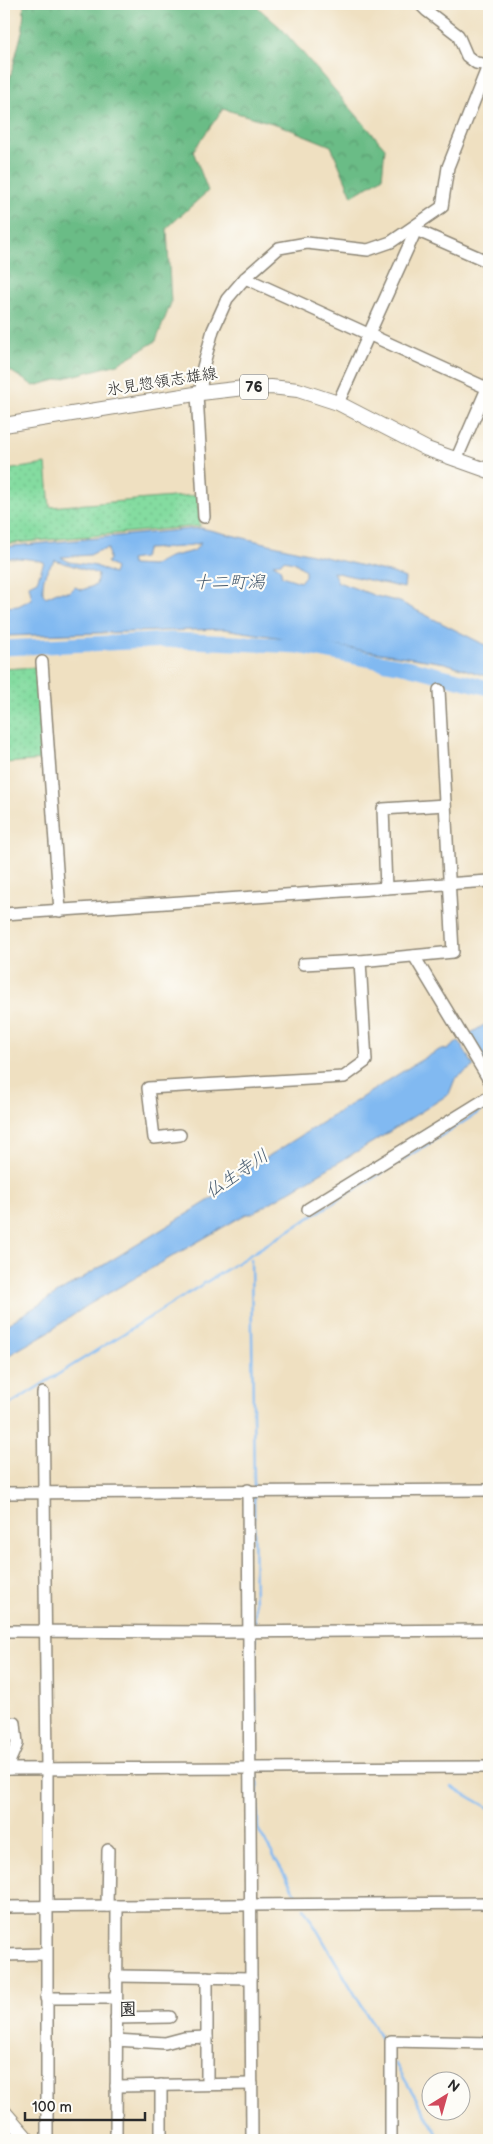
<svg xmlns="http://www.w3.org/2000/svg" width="493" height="2144" font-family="'Balsamiq Sans','Klee One',sans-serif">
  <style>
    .green { fill: url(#green-dots); stroke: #588466 }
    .forest { fill: url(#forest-crowns); stroke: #4b7458 }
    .water { fill: #81b9f1; stroke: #56728e; fill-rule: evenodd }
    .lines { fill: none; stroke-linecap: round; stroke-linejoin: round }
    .stream { stroke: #81b9f1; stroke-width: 2.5 }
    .river { stroke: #81b9f1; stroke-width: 15 }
    .minor-casing { stroke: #8d8676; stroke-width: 14 }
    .major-casing { stroke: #8d8676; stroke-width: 16 }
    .minor { stroke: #fff; stroke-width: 11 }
    .major { stroke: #fff; stroke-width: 14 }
    .labels { text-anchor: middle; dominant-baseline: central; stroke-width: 4.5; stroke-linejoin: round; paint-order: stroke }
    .shield { fill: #fdfcf7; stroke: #6a6a68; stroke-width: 1 }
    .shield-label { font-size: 15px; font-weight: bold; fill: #2b2b2b }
    .street-label { font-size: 16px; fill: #2b2b2b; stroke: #fdfcf7 }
    .water-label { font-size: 18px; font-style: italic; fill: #495d70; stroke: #fdfcf7 }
    .neighbourhood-label { font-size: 18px; font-weight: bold; fill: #2b2b2b; stroke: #fdfcf7 }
  </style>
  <defs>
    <pattern id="green-dots" width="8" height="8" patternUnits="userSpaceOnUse" patternTransform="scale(1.25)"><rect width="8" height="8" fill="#84dca0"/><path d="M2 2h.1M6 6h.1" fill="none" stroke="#72bd8a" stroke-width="1.8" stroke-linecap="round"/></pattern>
    <pattern id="forest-crowns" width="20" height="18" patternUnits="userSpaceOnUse" patternTransform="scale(1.25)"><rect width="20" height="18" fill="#6bbc86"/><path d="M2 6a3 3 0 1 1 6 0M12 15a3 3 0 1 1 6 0" fill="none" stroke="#58996e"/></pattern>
  </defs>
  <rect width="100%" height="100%" fill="#fdfcf7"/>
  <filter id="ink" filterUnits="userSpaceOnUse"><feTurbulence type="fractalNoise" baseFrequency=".02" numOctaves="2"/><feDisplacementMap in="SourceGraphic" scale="10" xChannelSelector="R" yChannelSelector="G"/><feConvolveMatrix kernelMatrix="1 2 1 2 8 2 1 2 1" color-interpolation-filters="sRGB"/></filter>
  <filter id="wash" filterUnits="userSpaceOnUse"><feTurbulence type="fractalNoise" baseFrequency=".0096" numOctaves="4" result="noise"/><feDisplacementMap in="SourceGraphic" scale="20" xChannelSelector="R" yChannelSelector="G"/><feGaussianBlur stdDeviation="1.12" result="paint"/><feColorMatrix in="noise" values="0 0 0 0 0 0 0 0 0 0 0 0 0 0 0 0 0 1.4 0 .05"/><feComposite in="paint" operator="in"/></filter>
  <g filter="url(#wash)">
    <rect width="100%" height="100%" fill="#efe0c1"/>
    <g class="green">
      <polygon points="46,464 50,507 197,495 200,526 4,544 4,465 6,470"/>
      <polygon points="37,667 44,760 4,763 4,669"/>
    </g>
    <polygon class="forest" points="24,4 254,4 282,29 385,148 382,178 352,196 331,146 279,125 223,109 193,151 208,191 167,228 171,303 156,341 118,364 34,386 4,367 4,101 23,28"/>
    <g class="water">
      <path d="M201,528L393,573L405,578L404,588L333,572L338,582L376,596L400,602L489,647V677L445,663L224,629L4,636V607L18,606L32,599L29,585L37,581L44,562C34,559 15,557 4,558V547ZM201,543L194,551L169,557L152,566L132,565L130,560L143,558L147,549L182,547ZM108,549L109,559L107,563L115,568L113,574L96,566L69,562L61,557L90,555L98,551ZM55,560L98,574L96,585L82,590L75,587L70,592H57L46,597L43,594C42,579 45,571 55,560ZM283,560L294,562L305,570V576L300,582L282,576L280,568L273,564L281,563Z"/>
      <polygon points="489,1022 489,1064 486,1067 466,1036"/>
      <polygon points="459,1041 474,1066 455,1079 449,1094 378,1139 251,1214 246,1214 88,1305 50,1331 4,1358 4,1327 9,1323 231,1187 234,1178 416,1063 441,1049 447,1050"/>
    </g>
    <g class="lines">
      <g class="stream">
        <polyline points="251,1259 254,1487"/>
        <polyline points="4,1408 489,1106"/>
        <polyline points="254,1495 255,1627"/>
        <polyline points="255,1635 257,1765"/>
        <polyline points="257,1770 258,1829 300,1901"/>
        <polyline points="452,1787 489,1808"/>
        <polyline points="304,1908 386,2047"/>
        <polyline points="395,2063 441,2140"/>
      </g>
      <polyline class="river" points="4,648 171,640 298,646 407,667 489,688"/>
    </g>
  </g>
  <g filter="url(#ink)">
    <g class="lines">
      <g class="minor-casing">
        <g id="minor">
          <polyline points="420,4 427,11 458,35 467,56 476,63 489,65"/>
          <polyline points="414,227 416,230 489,262"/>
          <polyline points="245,278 489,389"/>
          <polyline points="201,393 202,371 213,330 227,299 245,278 279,248 307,243 368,250 391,242 442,207 448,167 488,66"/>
          <polyline points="197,394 204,517"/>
          <polyline points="338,403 416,230"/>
          <polyline points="456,460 489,384"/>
          <polyline points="42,662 60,911"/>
          <polyline points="386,888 383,809 445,805"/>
          <polyline points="4,914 489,881"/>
          <polyline points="414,956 489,1080"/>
          <polyline points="303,964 360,961"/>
          <polyline points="180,1135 154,1138 148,1088 344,1077 366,1061 360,961 453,952 439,690"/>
          <polyline points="308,1209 489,1097"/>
          <polyline points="43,1393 47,1768 47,2140"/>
          <polyline points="248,1490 252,2140"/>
          <polyline points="4,1493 489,1490"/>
          <polyline points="4,1631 219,1632 489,1630"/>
          <polyline points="4,1769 489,1767"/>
          <polyline points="9,1769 10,1760 17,1744 15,1723"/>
          <polyline points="107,1906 108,1850"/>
          <polyline points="4,1907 489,1903"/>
          <polyline points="4,1955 46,1954"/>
          <polyline points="116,1976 251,1978"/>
          <polyline points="46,1998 116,1998"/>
          <polyline points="116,2018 170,2017"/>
          <polyline points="207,2037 207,1977"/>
          <polyline points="116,2040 165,2043 184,2038 207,2037 207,2084"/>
          <polyline points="116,2086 252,2084"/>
          <polyline points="161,2134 161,2085"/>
          <polyline points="116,2140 117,1906"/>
          <polyline points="391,2140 391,2041 489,2043"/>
        </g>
      </g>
      <g class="major-casing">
        <g id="major">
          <polyline points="4,425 201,393 244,388 271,387 298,390 338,403 427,449 489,471"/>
          <polyline points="4,2112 28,2140"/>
        </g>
      </g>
      <use href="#minor" class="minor"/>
      <use href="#major" class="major"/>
    </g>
  </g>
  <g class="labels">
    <rect class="shield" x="240" y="374.5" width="28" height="25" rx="4"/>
    <g class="shield-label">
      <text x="254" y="387">76</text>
    </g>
    <g class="street-label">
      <text transform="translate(162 382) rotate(-9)">氷見惣領志雄線</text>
    </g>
    <g class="water-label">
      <text x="229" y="582">十二町潟</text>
      <text transform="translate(237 1174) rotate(-34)">仏生寺川</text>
    </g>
    <g class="neighbourhood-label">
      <text x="128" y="2009">園</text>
    </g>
  </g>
  <rect width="493" height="2144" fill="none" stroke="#fdfcf7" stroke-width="20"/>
  <g transform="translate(446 2096) rotate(37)"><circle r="24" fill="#fdfcf7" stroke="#a9a8a5"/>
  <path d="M0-4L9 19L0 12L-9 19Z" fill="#d1495b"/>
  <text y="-8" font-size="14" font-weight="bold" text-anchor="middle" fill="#2b2b2b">N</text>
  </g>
  <path d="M25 2112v8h120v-8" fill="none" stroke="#2b2b2b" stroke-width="2.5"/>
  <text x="32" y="2112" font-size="15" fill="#2b2b2b" stroke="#fdfcf7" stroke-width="4" paint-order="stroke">100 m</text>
</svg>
